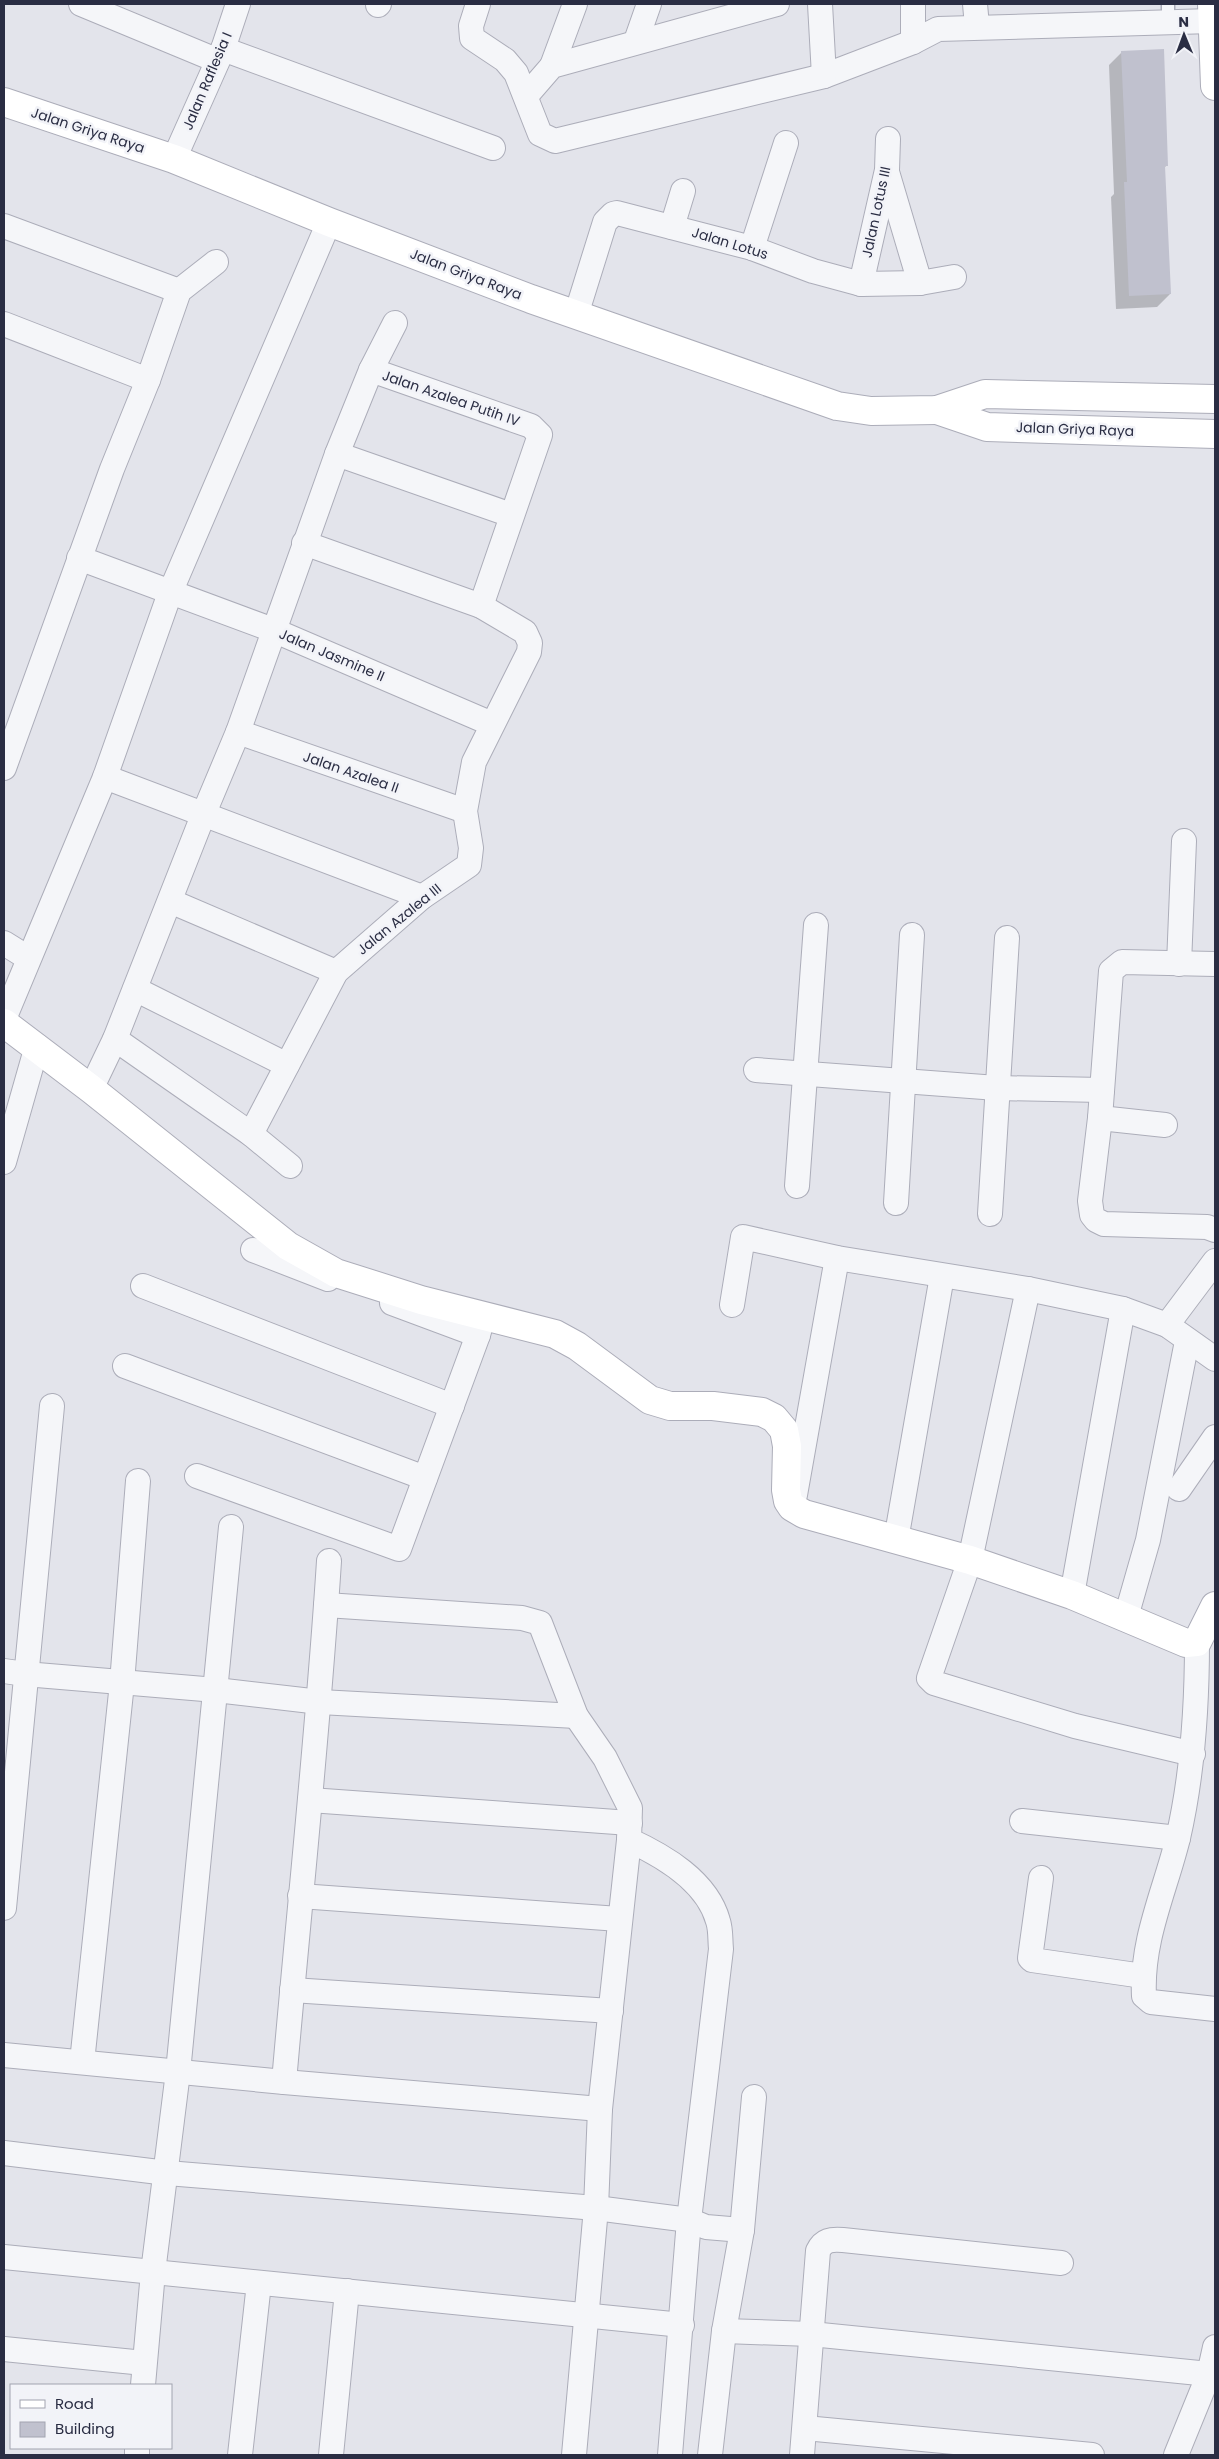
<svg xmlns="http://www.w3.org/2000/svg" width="1219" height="2459" font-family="Poppins,sans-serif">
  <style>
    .shadow { fill: #0003 }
    .building { fill: #c0c1ce }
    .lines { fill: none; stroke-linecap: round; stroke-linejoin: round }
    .lane-casing { stroke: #acadb9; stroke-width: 15 }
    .street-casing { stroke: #acadb9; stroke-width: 26 }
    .secondary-casing { stroke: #acadb9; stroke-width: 30 }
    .lane { stroke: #f5f6f9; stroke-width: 12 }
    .street { stroke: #f5f6f9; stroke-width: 24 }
    .secondary { stroke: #fff; stroke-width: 28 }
    .labels { text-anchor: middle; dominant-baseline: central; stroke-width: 5; stroke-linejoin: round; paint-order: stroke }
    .street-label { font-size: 14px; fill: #2a2d43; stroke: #f2f3f8 }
  </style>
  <rect width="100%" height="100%" fill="#e3e4eb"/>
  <polygon class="shadow" points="1122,52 1167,165 1164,168 1170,294 1157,307 1116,309 1111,197 1114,194 1109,65"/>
  <polygon class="building" points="1164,49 1168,166 1165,166 1171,294 1129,296 1124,182 1127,182 1121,51"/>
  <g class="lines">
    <g class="lane-casing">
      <polyline id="lane" points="1168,4 1168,22"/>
    </g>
    <g class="street-casing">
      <g id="street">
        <polyline points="81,4 216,60"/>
        <polyline points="478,4 471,26 472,38 505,60 516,73 540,134 555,141 824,76 913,42 938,29 1212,21"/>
        <polyline points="820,4 824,76"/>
        <polyline points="975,4 977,26"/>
        <polyline points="378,5 379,4"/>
        <polyline points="636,41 649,4"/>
        <polyline points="913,42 913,4"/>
        <polyline points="223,49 493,148"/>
        <polyline points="552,66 575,4"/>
        <polyline points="526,96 552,66 777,4"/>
        <polyline points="174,159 223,49 238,4"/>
        <polyline points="887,172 920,283"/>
        <polyline points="4,226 179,291"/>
        <polyline points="672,227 683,191"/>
        <polyline points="752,248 786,143"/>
        <polyline points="861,284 887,170 888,139"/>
        <polyline points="576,315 605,222 613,214 617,213 752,248 813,271 861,284 920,283 954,277"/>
        <polyline points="4,324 148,380"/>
        <polyline points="371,370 531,426 540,435 481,606"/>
        <polyline points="337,454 511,515"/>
        <polyline points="79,558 273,630 492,724"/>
        <polyline points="238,732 465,811"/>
        <polyline points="4,768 112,469 148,380 179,291 216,262"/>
        <polyline points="105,777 422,897"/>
        <polyline points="170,901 336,972"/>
        <polyline points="4,943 28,958"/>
        <polyline points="1179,964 1184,841"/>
        <polyline points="1215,964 1122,962 1111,971 1100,1118 1090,1201 1092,1215 1096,1220 1104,1224 1207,1227 1215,1230"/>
        <polyline points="135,989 287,1065"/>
        <polyline points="4,1019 105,777 170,593 329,222"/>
        <polyline points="115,1039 251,1134 290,1166"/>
        <polyline points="756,1070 997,1088 1102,1090"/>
        <polyline points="91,1089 115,1039 204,813 238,732 337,454 371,370 395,323"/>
        <polyline points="1100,1118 1165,1125"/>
        <polyline points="251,1134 336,972 422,897 469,865 471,848 465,811 474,762 529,652 530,643 525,632 481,606 304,543"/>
        <polyline points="4,1162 37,1046"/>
        <polyline points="797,1186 816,925"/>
        <polyline points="896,1203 912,935"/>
        <polyline points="990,1214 1007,938"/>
        <polyline points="253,1250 328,1279"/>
        <polyline points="143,1286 452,1406"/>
        <polyline points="1028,1289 970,1560 929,1678 934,1683 1075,1726 1193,1754"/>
        <polyline points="392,1303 478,1335 482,1321"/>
        <polyline points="732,1305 743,1237 837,1258 1028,1289 1123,1309 1167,1325 1215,1359"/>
        <polyline points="1167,1325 1215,1261"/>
        <polyline points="125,1366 425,1478"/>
        <polyline points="197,1476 399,1549 478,1335"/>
        <polyline points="1179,1489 1215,1437"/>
        <polyline points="795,1495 837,1258"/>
        <polyline points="896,1540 942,1276"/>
        <polyline points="1072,1595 1123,1309"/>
        <path d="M326,1605L522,1618L540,1623L576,1716L605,1758L630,1808L629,1840C664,1856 707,1881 718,1921C721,1930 720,1940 721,1949L689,2220L670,2455"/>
        <polyline points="1126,1617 1148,1540 1187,1341"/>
        <path d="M1197,1642C1197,1708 1193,1773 1178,1838C1165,1891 1141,1940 1144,1996L1151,2002L1215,2009"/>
        <polyline points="4,1671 25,1674 216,1690 320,1702 576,1716"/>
        <polyline points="310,1800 630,1823"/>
        <polyline points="1022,1821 1178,1838"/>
        <polyline points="1041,1878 1030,1958 1032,1960 1143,1976"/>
        <polyline points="300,1896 619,1919"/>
        <polyline points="4,1908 52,1406"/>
        <polyline points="292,1990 611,2011"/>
        <polyline points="4,2055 284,2082 600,2109"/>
        <polyline points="82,2062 122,1683 138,1481"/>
        <path d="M284,2082C299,1908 318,1735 329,1561"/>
        <polyline points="4,2153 167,2173 596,2208 689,2220 706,2227 742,2230"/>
        <polyline points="4,2257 682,2325"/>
        <polyline points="724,2331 811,2334 1209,2374"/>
        <polyline points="4,2349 144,2363"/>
        <polyline points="143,2385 153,2272 178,2072 231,1527"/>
        <polyline points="805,2428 1092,2455"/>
        <polyline points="137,2455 137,2448"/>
        <polyline points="240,2455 259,2283"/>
        <polyline points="331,2455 347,2291"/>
        <polyline points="574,2455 596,2208 600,2109 629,1840"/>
        <polyline points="710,2455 724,2331 742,2230 754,2097"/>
        <path d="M802,2455L818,2251C823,2240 831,2239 843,2240L1061,2263"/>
        <polyline points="1176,2455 1209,2374 1215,2347"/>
      </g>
    </g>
    <g class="secondary-casing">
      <g id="secondary">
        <polyline points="1212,4 1215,86"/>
        <polyline points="4,102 174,159 329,222 531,299 837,406 871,411 937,410 985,394 1215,399"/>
        <polyline points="937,410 987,427 1215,434"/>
        <polyline points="4,1023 91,1089 288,1246 336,1273 421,1300 555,1334 577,1346 650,1400 670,1406 713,1406 762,1412 774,1418 784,1430 787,1446 786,1490 788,1501 792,1507 804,1514 970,1560 1072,1595 1186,1643 1197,1642 1215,1606"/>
      </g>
    </g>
    <use href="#lane" class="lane"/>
    <use href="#street" class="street"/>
    <use href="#secondary" class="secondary"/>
  </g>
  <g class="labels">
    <g class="street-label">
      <text transform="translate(207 81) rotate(-67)">Jalan Raflesia I</text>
      <text transform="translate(88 130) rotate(18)">Jalan Griya Raya</text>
      <text transform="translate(876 212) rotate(-78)">Jalan Lotus III</text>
      <text transform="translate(730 243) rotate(17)">Jalan Lotus</text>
      <text transform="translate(466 274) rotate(21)">Jalan Griya Raya</text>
      <text transform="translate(451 398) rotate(19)">Jalan Azalea Putih IV</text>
      <text transform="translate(1075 429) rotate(2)">Jalan Griya Raya</text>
      <text transform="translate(332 655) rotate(23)">Jalan Jasmine II</text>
      <text transform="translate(351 772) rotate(19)">Jalan Azalea II</text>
      <text transform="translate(399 919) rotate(-39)">Jalan Azalea III</text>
    </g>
  </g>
  <rect width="1219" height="2459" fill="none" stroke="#2a2d43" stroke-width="10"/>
  <rect x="10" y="2384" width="162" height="65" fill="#f2f3f8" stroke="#a2a4b0"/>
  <rect x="20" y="2400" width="25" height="8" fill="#ffffff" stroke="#a2a4b0"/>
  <text x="55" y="2409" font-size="15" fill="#2a2d43">Road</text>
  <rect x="20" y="2422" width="25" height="15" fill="#c0c1ce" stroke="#a2a4b0"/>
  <text x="55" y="2434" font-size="15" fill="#2a2d43">Building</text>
  <g transform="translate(1184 35) rotate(359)" stroke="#f2f3f8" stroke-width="4" paint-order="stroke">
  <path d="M0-4L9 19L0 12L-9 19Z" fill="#2a2d43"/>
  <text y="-8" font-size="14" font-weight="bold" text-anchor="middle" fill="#2a2d43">N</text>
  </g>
</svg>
